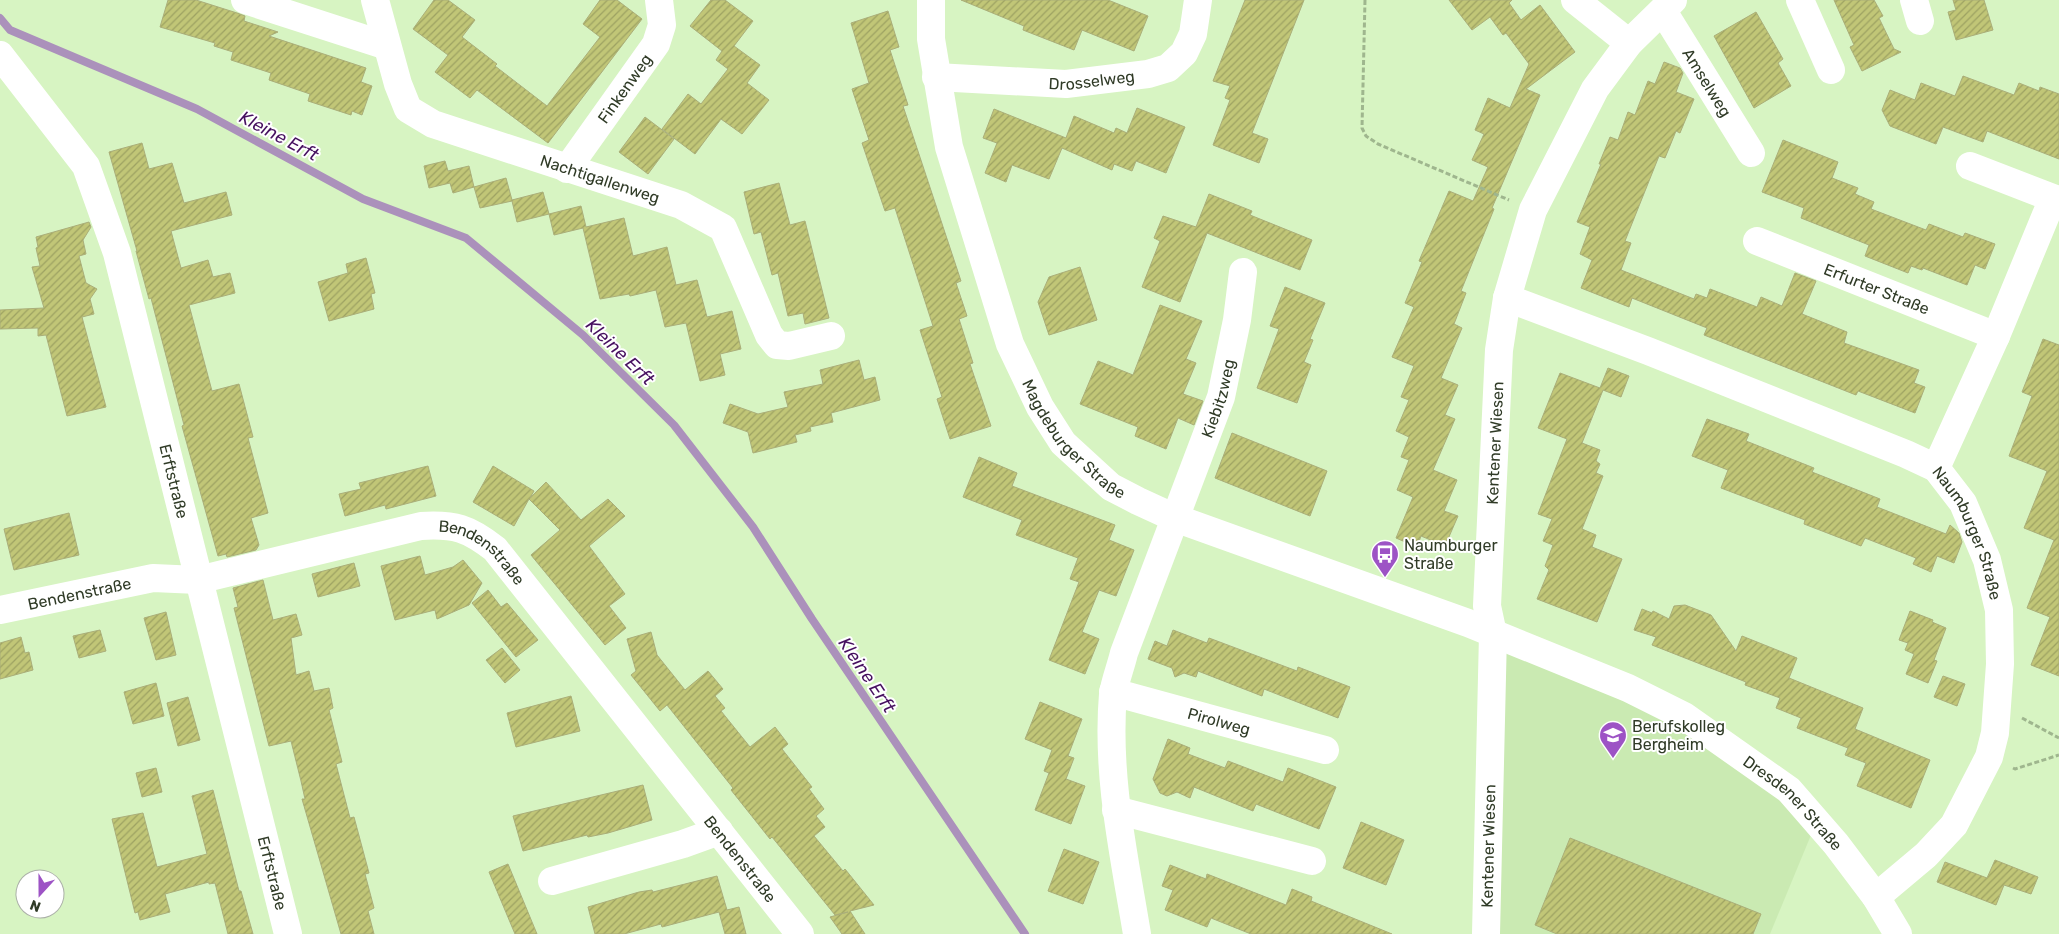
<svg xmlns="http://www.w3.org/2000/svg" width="2059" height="934" font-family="Rubik,sans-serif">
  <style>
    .built { fill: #caeab2 }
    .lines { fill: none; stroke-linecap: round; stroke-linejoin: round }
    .stream { stroke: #ab91bb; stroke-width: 8 }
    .building { fill: url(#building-hatch); stroke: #aaae79 }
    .path { stroke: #9fb68e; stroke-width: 3; stroke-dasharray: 5 2.5; stroke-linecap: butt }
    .minor { stroke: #fff; stroke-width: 28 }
    .labels { text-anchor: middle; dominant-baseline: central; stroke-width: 4; stroke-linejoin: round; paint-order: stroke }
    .street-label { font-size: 16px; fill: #303b27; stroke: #fff }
    .poi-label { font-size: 16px; fill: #303b27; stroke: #fff; text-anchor: start }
    .water-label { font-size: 18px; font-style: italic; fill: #46105f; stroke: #fff }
  </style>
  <defs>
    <pattern id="building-hatch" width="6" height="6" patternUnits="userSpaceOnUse" patternTransform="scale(1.25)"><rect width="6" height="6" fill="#c1c677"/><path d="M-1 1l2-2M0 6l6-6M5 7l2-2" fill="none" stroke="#9da262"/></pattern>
  </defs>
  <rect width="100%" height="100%" fill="#d7f4c2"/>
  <polygon class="built" points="1501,645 1678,726 1774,793 1811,835 1770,934 1499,934"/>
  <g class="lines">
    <polyline class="stream" points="0,18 10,30 197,109 363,199 466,238 583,335 674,425 753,527 812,619 1025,934"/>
  </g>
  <g class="building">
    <polygon points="168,0 196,0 237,13 245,16 244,21 278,32 269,36 366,68 361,82 372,86 362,115 352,111 351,115 308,101 310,94 269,80 271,73 231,60 233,52 214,46 215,43 160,27"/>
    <polygon points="434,0 448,0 475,20 462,37 497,64 495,66 547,106 600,37 583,24 600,0 617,0 642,19 548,143 477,90 470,98 435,72 448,55 413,29"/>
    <polygon points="711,0 725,0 753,21 734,46 760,65 747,83 769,100 742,134 721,119 695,154 662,129 688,94 701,104 728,69 716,60 722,51 690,26"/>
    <polygon points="961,0 1108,0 1148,16 1134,51 1082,30 1074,50 1023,30 1024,26"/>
    <polygon points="1245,0 1304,0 1252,133 1268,139 1259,163 1213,145 1230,100 1225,98 1230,86 1213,81"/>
    <polygon points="1449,0 1512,0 1509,3 1521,20 1540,5 1575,52 1526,89 1540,95 1492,208 1494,209 1461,291 1466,293 1454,324 1462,328 1441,378 1458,385 1445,415 1455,419 1433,470 1457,480 1444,511 1458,516 1445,546 1421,536 1417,547 1396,538 1413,497 1397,490 1409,460 1401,457 1409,437 1396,431 1409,400 1401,397 1414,366 1392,357 1414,307 1405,303 1422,262 1419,261 1449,191 1473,201 1488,167 1472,160 1484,134 1475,130 1488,98 1510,108 1529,64 1506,33 1503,35 1490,17 1472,30"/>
    <polygon points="1834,0 1874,0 1883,16 1879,18 1894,49 1901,52 1862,71 1850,47 1854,45"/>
    <polygon points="1953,0 1984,0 1993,30 1956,40 1948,12 1956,10"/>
    <polygon points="888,11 899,47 890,50 908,105 903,106 961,281 956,283 967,316 959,319 973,363 970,364 991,426 950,439 937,399 942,397 920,330 933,326 895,208 885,211 862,143 869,140 852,89 869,83 851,23"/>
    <polygon points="1756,12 1783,59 1778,63 1791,86 1754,108 1714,36"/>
    <polygon points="1664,62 1680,68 1683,73 1676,92 1694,99 1680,133 1676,131 1665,158 1659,156 1625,241 1631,243 1621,270 1694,299 1696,294 1707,298 1710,289 1757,307 1761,297 1782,306 1795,273 1816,281 1802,314 1847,332 1844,343 1919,370 1914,383 1925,387 1915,413 1858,391 1856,395 1704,335 1707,328 1632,298 1629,307 1581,288 1592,260 1580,254 1590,227 1577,222 1601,164 1599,164 1610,137 1618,140 1628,112 1635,115 1648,81 1655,84"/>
    <polygon points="1963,76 2014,95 2019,83 2039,91 2040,87 2059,94 2059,159 1987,131 1983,142 1943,127 1936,144 1890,126 1882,110 1890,90 1915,100 1921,83 1955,96"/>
    <polygon points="1137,108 1185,127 1166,173 1136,161 1132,171 1114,164 1112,170 1062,148 1049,179 1012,165 1006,182 985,173 997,143 983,138 994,109 1066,138 1074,116 1114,133 1116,128 1127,133"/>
    <polygon points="645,117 674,139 648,174 619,152"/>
    <polygon points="1783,140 1838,162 1832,178 1858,188 1855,194 1874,202 1871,209 1926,230 1929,224 1963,237 1965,233 1995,244 1985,269 1975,265 1967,285 1923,268 1922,270 1911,266 1908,273 1865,256 1869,245 1801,218 1804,208 1762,192"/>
    <polygon points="142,143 149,169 172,163 184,203 226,192 232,215 171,231 181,268 208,260 213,277 230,273 235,293 189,305 212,391 239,384 253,437 248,438 268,513 251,518 259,545 256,550 227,557 226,554 218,556 182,426 184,425 151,298 149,299 136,251 137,251 109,152"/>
    <polygon points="445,161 448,171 469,166 474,187 506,178 512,200 543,192 549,214 581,206 586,227 624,218 633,256 667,247 676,285 697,280 707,317 732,311 741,349 720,354 725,375 700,381 686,323 665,327 656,290 630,296 629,294 600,299 583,228 554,235 549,214 517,222 512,201 480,208 474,187 453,193 450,183 429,188 424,166"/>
    <polygon points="779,183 790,225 805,221 829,318 805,324 803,313 788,316 778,273 772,275 761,232 754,234 744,192"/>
    <polygon points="1209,194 1252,211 1250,215 1312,240 1300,270 1207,233 1180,302 1142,287 1160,241 1154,238 1163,216 1196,227"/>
    <polygon points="89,222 91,227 83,240 86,254 79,256 86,283 97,289 90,299 94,314 82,317 106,407 67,416 46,335 38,336 38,328 0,329 0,310 44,308 32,267 40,266 36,248 38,247 36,237"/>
    <polygon points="366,258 375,293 371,294 374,309 329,321 318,282 348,273 346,264"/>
    <polygon points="1080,267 1097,320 1049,335 1038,302 1049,277"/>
    <polygon points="1285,287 1325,303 1310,339 1313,340 1304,362 1311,365 1297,403 1257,388 1279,329 1270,326"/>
    <polygon points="1160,305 1202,321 1186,359 1196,363 1183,394 1203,401 1194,425 1178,418 1166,449 1135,436 1138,427 1080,404 1098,361 1133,375"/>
    <polygon points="2043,339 2059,345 2059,676 2031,665 2050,617 2027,608 2054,540 2024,528 2047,471 2009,456 2032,396 2022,392"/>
    <polygon points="859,360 864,380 875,377 880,400 831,413 833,422 810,427 811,431 795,435 797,442 753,453 748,432 723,423 730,404 758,414 788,407 784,392 823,384 820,370"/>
    <polygon points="1608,368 1629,376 1621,397 1603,390 1582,443 1600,450 1596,461 1600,464 1596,473 1603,476 1582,529 1596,535 1592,547 1622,559 1597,622 1537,599 1549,570 1545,566 1553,545 1543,541 1552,519 1538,514 1567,439 1538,428 1560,373 1600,388"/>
    <polygon points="1707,419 1749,434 1746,441 1814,468 1812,472 1880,499 1877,507 1946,534 1950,525 1959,533 1962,542 1954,563 1937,556 1931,572 1913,564 1916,558 1865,538 1861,546 1804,524 1805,520 1721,488 1728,470 1692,456"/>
    <polygon points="1232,433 1327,471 1310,516 1215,478"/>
    <polygon points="979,457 1017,473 1012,486 1115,525 1109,540 1134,550 1116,596 1099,590 1082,632 1099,639 1085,674 1049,660 1079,582 1070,579 1078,558 1016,535 1022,520 963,497"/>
    <polygon points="428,466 436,496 386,509 385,505 345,516 339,494 361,489 359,483"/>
    <polygon points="493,466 534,491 530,498 546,482 581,520 608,499 625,516 589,546 625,594 609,606 626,628 605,645 531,555 560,530 529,499 514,526 473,502"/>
    <polygon points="69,513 79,555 14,570 4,529"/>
    <polygon points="420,556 425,575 453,567 463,560 482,583 469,605 437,619 435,610 395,620 381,566"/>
    <polygon points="354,563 360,586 318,597 312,574"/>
    <polygon points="263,580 273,620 296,614 302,635 291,638 296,675 309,671 314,691 329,688 333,708 329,710 342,762 336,764 350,818 354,817 369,873 365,874 374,908 368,911 374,934 341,934 302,799 305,799 301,781 291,741 269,746 234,608 238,607 233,588"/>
    <polygon points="488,590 501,607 507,603 538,640 516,657 472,603"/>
    <polygon points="1685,605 1711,615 1736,651 1742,636 1797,658 1789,678 1863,708 1855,729 1930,760 1911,808 1857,786 1866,763 1845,755 1848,748 1797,728 1801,718 1776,708 1780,698 1745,685 1746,682 1652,645 1656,637 1634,630 1642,609 1652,613 1653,611 1669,619 1674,606"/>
    <polygon points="1910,611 1933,620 1932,622 1946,628 1934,660 1937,661 1928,683 1906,674 1914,654 1905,650 1908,643 1899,640"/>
    <polygon points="166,612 176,655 156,660 144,618"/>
    <polygon points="100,630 106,651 79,658 73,636"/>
    <polygon points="1173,630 1207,643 1209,638 1297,671 1298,667 1350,687 1338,718 1264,689 1262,696 1198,671 1196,677 1184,673 1175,677 1172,668 1148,659 1155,641 1167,646"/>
    <polygon points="651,632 657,655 685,690 708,671 723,689 715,696 725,708 721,711 750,747 775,727 788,744 782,749 812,787 809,789 824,809 816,816 825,827 814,836 843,871 845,869 874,905 850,911 865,934 842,934 830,917 848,912 835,915 772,837 770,839 731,790 733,788 667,705 660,711 631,675 636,671 627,639"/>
    <polygon points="21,637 25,653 29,652 33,670 0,679 0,643"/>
    <polygon points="502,648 520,670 505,683 486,660"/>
    <polygon points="1943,676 1965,684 1957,706 1934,697"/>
    <polygon points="156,683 164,716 133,724 124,692"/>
    <polygon points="571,696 580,731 516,747 507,713"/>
    <polygon points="188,697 200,740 178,746 167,703"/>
    <polygon points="1040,702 1082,719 1068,756 1074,758 1066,779 1085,786 1071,824 1035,810 1049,773 1044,771 1052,750 1025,739"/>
    <polygon points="1168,739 1190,748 1188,754 1225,768 1228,761 1283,782 1288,768 1336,787 1319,829 1256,804 1253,811 1194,787 1190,798 1177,792 1167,796 1160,793 1153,779"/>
    <polygon points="156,768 162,792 142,797 136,773"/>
    <polygon points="643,785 652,820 608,833 588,837 587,835 523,851 513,816"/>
    <polygon points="213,790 239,891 241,891 253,934 228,934 215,883 209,884 209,882 165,894 170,912 140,920 138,912 135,913 112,819 143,813 157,867 207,854 192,796"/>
    <polygon points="1361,822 1404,840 1386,885 1343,868"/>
    <polygon points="1570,838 1761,914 1753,934 1557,934 1535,925"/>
    <polygon points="1064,849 1099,862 1083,904 1048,891"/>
    <polygon points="1995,860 2038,877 2031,894 2004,885 1996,905 1937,882 1945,862 1987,878"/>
    <polygon points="508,864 537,934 515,934 489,872"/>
    <polygon points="1170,865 1206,879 1207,874 1286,905 1292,889 1312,897 1311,901 1392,934 1251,934 1211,918 1207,927 1165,910 1173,890 1162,886"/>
    <polygon points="717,876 727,910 739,907 746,934 725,934 719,912 662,927 661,924 624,934 595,934 588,907 639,892 652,890 653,892"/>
  </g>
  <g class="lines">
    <g class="path">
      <polyline points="1365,0 1362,128 1366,136 1378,144 1509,200"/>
      <polyline points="2022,718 2059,738"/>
      <polyline points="2013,768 2015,769 2059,755"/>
    </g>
    <g class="minor">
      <polyline points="245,0 387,46"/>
      <path id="s1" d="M375,0L398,84L408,109L433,124L681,205L723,228L769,335L777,345L789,346L831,336"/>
      <path id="s2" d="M931,0V39L949,147L1010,344L1040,407L1063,443L1111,487L1138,501L1175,518L1468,623L1628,688L1684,716L1789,790L1836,844L1876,897L1898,934"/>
      <polyline points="1575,0 1629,43"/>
      <polyline points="1800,0 1831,70"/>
      <polyline points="1914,0 1920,21"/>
      <path id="s3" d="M1663,11L1751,153"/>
      <path id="s4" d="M0,55L86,166L117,253L288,934"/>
      <path id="s5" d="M936,77L1066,84L1148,74L1168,68L1184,53L1193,34L1198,0"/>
      <path id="s6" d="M567,169L656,44L662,25L659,0"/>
      <path id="s7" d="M1757,241L1996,336"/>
      <path id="s8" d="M1507,298L1648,351L1906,454L1936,468L1963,503L1987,560L1999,610L2000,664L1995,733L1989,757L1954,825L1926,855L1876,897"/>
      <polyline points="1936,468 1996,336 2053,198 1970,166"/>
      <path id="s9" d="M0,610L153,578L198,580L421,526C455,524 468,528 495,549L800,934"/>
      <path id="s10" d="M1113,692L1325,750"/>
      <polyline points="1116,810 1312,861"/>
      <polyline points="552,881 683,844 719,831"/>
      <path id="s11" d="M1137,934C1124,855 1106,775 1113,694C1115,681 1121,666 1124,653L1221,397L1237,320L1243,272"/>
      <path id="s12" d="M1486,934L1493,634L1487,606L1499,350L1507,298L1533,210L1595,89L1629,43L1673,0"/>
    </g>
  </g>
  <defs>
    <g id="bus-pin" transform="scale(1.4375)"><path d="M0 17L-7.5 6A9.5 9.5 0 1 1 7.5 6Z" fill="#9d53c5" stroke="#fff"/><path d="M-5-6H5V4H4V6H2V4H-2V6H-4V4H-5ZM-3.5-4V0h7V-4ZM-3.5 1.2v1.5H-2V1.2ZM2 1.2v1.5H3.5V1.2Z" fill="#fff"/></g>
    <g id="school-pin" transform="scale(1.4375)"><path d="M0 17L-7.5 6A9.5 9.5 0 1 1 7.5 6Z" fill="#9d53c5" stroke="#fff"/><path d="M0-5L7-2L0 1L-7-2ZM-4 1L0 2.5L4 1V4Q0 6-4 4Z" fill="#fff"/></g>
  </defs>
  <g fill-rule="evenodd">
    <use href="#bus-pin" x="1385" y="554"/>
    <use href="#school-pin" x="1613" y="735"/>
  </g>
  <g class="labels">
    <g class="street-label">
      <text stroke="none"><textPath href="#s5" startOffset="156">Drosselweg</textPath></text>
      <text stroke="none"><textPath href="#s3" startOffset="84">Amselweg</textPath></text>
      <text stroke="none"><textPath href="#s6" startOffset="99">Finkenweg</textPath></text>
      <text stroke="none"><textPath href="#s1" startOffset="319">Nachtigallenweg</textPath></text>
      <text stroke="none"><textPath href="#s7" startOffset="129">Erfurter Straße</textPath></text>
      <text stroke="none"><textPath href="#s11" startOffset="556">Kiebitzweg</textPath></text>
      <text stroke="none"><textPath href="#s2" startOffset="471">Magdeburger Straße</textPath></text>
      <text stroke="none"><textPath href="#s12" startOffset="492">Kentener Wiesen</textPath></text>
      <text stroke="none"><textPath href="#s4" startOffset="468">Erftstraße</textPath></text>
      <text stroke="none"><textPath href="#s8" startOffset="535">Naumburger Straße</textPath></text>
      <text stroke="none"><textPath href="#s9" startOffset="501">Bendenstraße</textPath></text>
      <text stroke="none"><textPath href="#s9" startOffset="81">Bendenstraße</textPath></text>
      <text stroke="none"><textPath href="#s10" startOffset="110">Pirolweg</textPath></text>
      <text stroke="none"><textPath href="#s2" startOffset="1290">Dresdener Straße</textPath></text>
      <text stroke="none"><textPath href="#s12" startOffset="88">Kentener Wiesen</textPath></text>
      <text stroke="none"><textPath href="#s9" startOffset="906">Bendenstraße</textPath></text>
      <text stroke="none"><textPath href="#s4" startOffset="872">Erftstraße</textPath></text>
    </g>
    <g class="poi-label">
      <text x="1404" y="545">Naumburger<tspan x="1404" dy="18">Straße</tspan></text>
      <text x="1632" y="726">Berufskolleg<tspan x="1632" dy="18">Bergheim</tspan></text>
    </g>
    <g class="water-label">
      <text transform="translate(279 136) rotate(28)">Kleine Erft</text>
      <text transform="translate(620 352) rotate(44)">Kleine Erft</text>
      <text transform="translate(867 675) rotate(56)">Kleine Erft</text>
    </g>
  </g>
  <g transform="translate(40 894) rotate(201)"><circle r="24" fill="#ffffff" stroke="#acb1a9"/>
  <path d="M0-4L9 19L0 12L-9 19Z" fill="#9d53c5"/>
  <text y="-8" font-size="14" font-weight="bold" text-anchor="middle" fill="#303b27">N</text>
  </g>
</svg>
